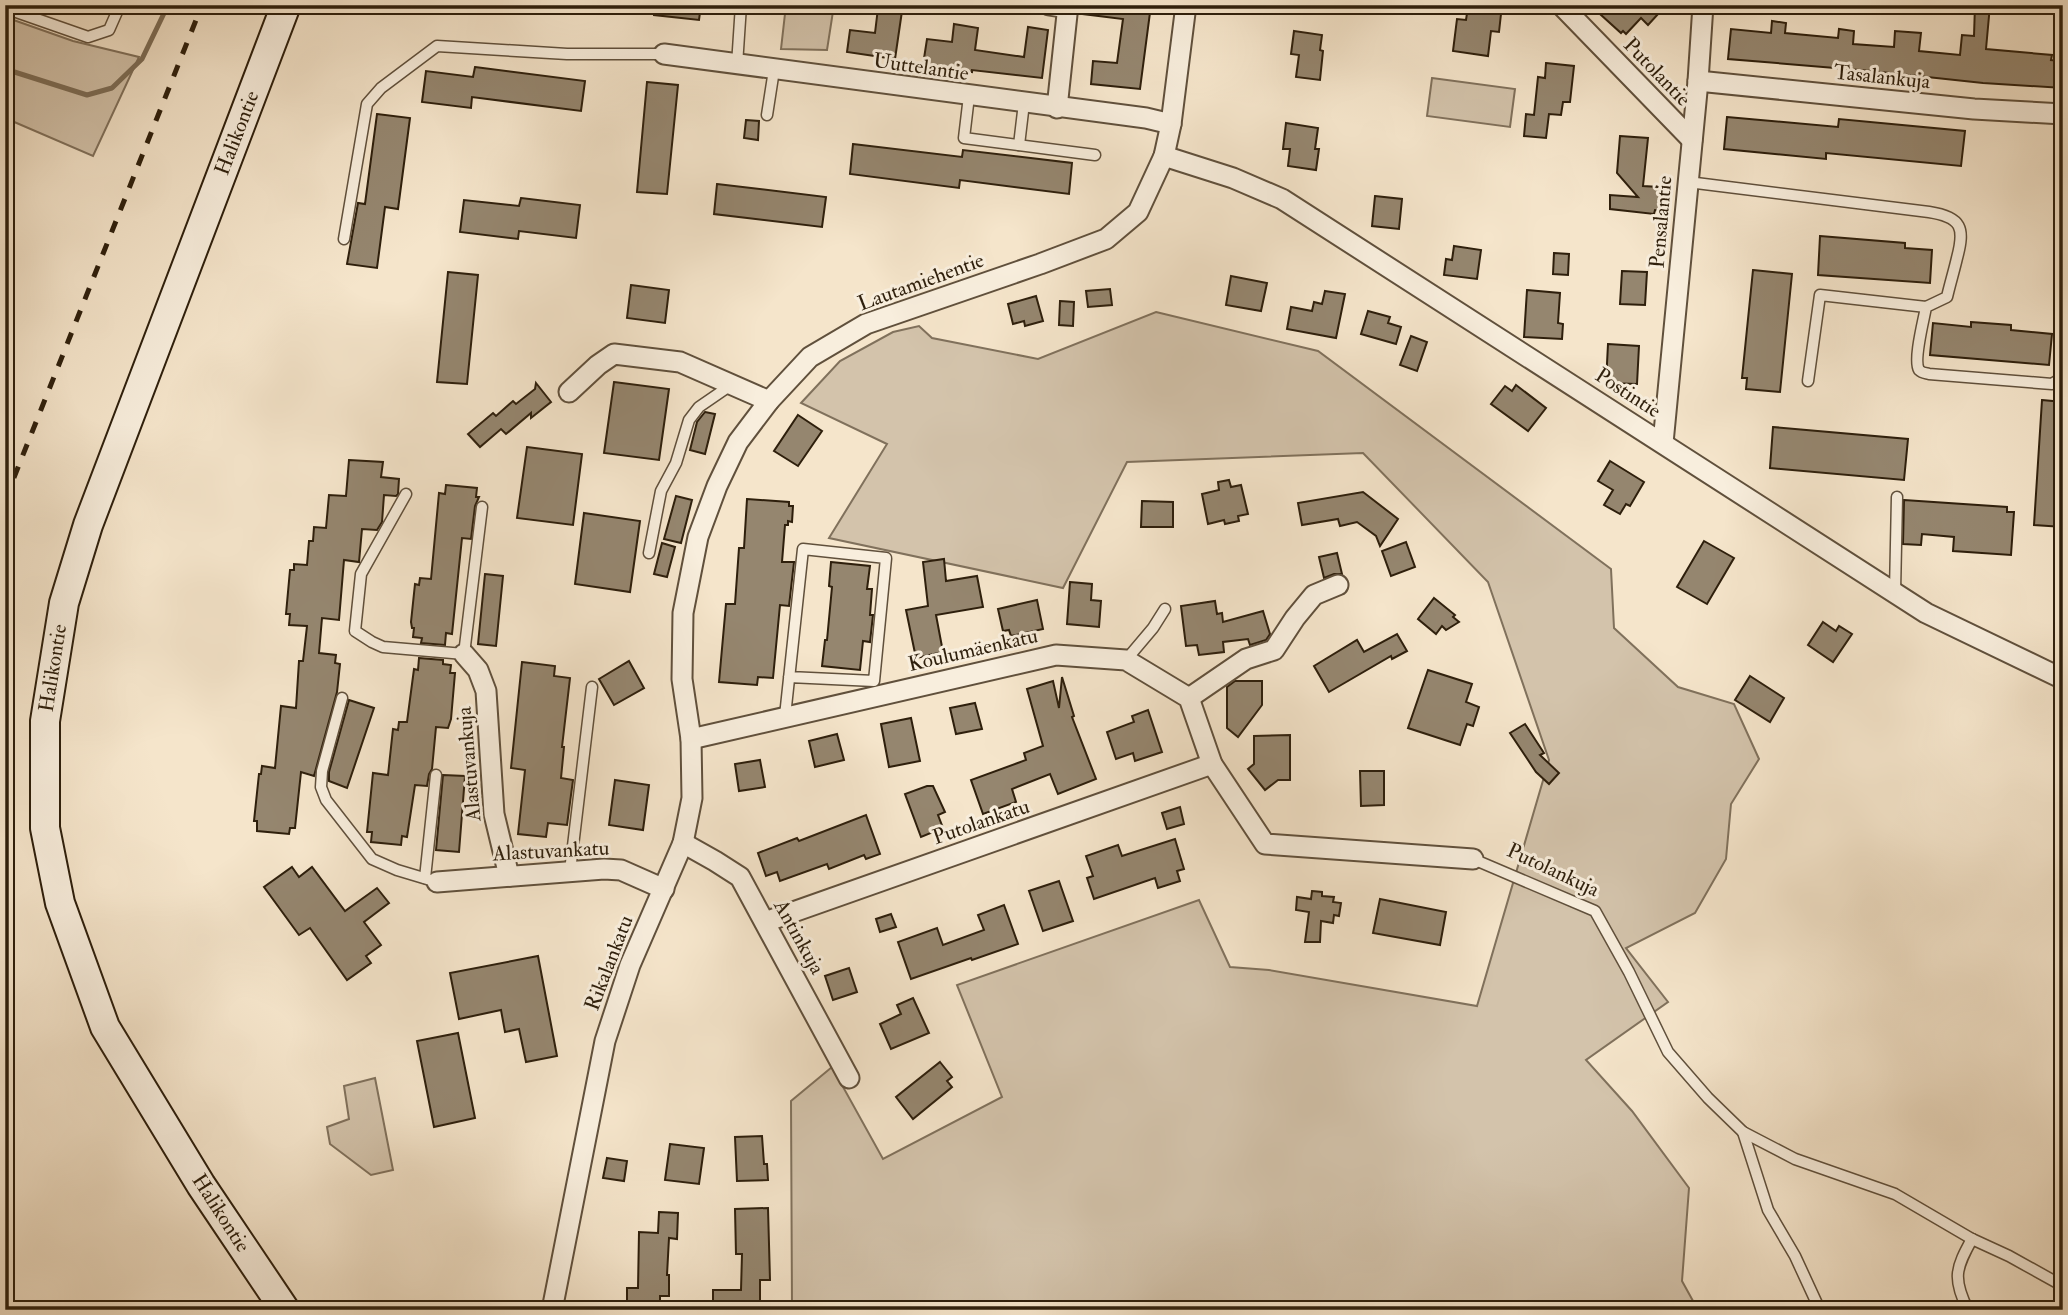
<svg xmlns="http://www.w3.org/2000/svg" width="2068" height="1315" font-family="'IM FELL Double Pica',serif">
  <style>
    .green { fill: #d3c3ab; stroke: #80715c; stroke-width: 2 }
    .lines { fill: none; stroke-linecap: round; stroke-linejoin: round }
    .stream { stroke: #7d6e58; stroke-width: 5 }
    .building { fill: #95866f; stroke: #2e1f0c; stroke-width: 2 }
    .lane-casing { stroke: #60503c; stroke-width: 13 }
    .street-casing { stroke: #60503c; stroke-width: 23 }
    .secondary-casing { stroke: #2e1f0c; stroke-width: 32 }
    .lane { stroke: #f8eedd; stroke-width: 10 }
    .street { stroke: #f8eedd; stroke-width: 19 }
    .secondary { stroke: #f8eedd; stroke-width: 28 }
    .rail { stroke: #2e1f0c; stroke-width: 5; stroke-dasharray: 12 12; stroke-linecap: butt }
    .labels { text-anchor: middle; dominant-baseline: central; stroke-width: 6; stroke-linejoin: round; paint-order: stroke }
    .street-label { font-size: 21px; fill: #2e1f0c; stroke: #f8eedd }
  </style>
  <rect width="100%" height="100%" fill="#f5e5cb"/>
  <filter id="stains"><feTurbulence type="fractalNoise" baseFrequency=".00286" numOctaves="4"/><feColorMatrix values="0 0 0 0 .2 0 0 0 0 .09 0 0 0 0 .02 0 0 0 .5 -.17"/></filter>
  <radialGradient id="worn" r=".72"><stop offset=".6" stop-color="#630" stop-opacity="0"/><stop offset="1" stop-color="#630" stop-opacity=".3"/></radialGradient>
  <g class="green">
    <polygon points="786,5 834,5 827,50 781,49"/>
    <polygon points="5,17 73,41 139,57 93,156 5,118"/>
    <polygon points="1432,78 1515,89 1510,127 1427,116"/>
    <polygon points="1156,312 1318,351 1611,569 1614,628 1678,687 1734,704 1759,759 1731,804 1726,859 1695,913 1626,948 1668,1002 1586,1060 1632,1111 1689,1188 1682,1281 1698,1310 792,1310 791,1101 832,1067 883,1159 1002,1097 957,985 1199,900 1230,967 1269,970 1477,1006 1549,760 1488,582 1363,453 1127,462 1063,588 829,538 887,444 801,403 840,361 893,332 919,326 932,338 1038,359"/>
    <polygon points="375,1078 393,1170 371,1175 330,1144 327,1127 349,1119 344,1086"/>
  </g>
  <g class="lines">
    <polyline class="stream" points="5,69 87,95 112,88 142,59 168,5"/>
  </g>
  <g class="building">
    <polygon points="654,5 701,5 699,20 654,15"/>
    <polygon points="1083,5 1151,5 1140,89 1091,84 1093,61 1117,63 1123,19 1083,14"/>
    <polygon points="1473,5 1502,5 1499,32 1491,31 1488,56 1453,51 1457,19 1466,20 1468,7 1473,8"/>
    <polygon points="1590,5 1652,5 1659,13 1648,25 1641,18 1626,34 1623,31 1621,33"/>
    <polygon points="1975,5 1990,5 1986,49 2052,55 2051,60 2063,61 2063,88 1983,83 1871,71 1728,59 1731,29 1771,33 1772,21 1786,23 1785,33 1838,38 1839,29 1854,31 1853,44 1894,47 1895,31 1921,33 1919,51 1960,55 1962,35 1974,36"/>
    <polygon points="878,8 902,11 895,59 847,52 850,30 875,33"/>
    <polygon points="954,24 978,28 975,50 1024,57 1028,27 1048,30 1042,78 972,70 972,72 923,65 927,39 952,42"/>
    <polygon points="1294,31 1322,35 1320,50 1323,51 1320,80 1296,77 1299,55 1291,54"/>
    <polygon points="1546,63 1574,66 1570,102 1563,102 1561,115 1549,114 1546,138 1524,136 1526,114 1534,115 1538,77 1545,78"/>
    <polygon points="475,67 585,81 581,111 472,97 471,108 422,102 426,71 473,77"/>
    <polygon points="647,82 678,85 667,194 637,192"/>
    <polygon points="377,114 410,118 398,209 385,207 377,268 347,264 358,203 365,204"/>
    <polygon points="1727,117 1838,127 1839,119 1965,131 1961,166 1826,153 1826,159 1724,149"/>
    <polygon points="746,120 759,121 758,140 744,138"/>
    <polygon points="1286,123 1318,128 1315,149 1319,149 1316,170 1288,166 1290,149 1283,149"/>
    <polygon points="1620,136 1648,138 1643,186 1659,187 1659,193 1665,194 1664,211 1655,210 1654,214 1610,209 1610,195 1638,197 1617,173"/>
    <polygon points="853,144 962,157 963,150 1072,163 1069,194 960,180 959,188 850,174"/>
    <polygon points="717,184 826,197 822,227 714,214"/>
    <polygon points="1375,196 1402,199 1399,229 1372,226"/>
    <polygon points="521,198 580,205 576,238 519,231 518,239 460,232 464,200 519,206"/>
    <polygon points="1820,236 1905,243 1905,248 1932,250 1930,283 1818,275"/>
    <polygon points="1454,246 1481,250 1477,279 1444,275 1446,259 1452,260"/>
    <polygon points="1554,253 1569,254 1568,275 1553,274"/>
    <polygon points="1753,270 1792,274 1780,392 1746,389 1747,378 1742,378"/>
    <polygon points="1622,271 1647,272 1645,305 1620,304"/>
    <polygon points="448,272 478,275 467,384 437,382"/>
    <polygon points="1231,276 1267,283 1261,311 1226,305"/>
    <polygon points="631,285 669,290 665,323 627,318"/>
    <polygon points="1110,289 1112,305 1088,307 1086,291"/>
    <polygon points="1527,290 1560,293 1558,323 1563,324 1562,339 1524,337"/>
    <polygon points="1325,291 1345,294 1336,338 1287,329 1291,307 1312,311 1314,302 1322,304"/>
    <polygon points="1036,296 1043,321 1025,326 1024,321 1013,324 1008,304"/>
    <polygon points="1060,301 1074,302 1073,326 1059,325"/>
    <polygon points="1368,311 1390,317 1388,323 1401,327 1396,344 1361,334"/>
    <polygon points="1971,322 2011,325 2011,330 2052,334 2049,365 1930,355 1933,323 1971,327"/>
    <polygon points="1411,336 1427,342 1417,371 1400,365"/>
    <polygon points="1608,344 1639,346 1637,384 1606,383"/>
    <polygon points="614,382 669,389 659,460 604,453"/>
    <polygon points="536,383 551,402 531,418 531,413 506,434 501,429 480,447 468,434 493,413 496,416 513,401 516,404 535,389"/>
    <polygon points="1516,385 1546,408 1528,431 1491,404 1505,386 1512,391"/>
    <polygon points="2042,400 2063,402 2063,527 2034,525"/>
    <polygon points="705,412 715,414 705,454 690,450 697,422"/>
    <polygon points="798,415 822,431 798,466 774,451"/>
    <polygon points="1773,427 1908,439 1904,480 1770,468"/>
    <polygon points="527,447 582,454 573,525 517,518"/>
    <polygon points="349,460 383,462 381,477 399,479 398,494 396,496 384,495 382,522 377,530 362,529 359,562 344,560 339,620 322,618 319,653 336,655 335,663 340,664 337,692 314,776 301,772 295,828 290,828 289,834 257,831 257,821 254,821 259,774 261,774 262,766 275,768 281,706 296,708 299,661 303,661 307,626 289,625 290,614 286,614 290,570 294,570 294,564 307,565 309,541 313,541 314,527 326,528 329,495 346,496"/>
    <polygon points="1610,461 1644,482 1630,506 1626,504 1620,514 1604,505 1613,490 1598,481"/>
    <polygon points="1229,480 1231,487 1241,485 1248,514 1238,516 1239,521 1225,524 1224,520 1208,524 1202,494 1219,490 1218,482"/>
    <polygon points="446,485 477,488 476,497 479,497 475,506 471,539 462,538 452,634 446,633 445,645 421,643 422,638 413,637 414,628 412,628 411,622 415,584 419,585 420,578 431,579 439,493 445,494"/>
    <polygon points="1363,492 1398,519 1380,546 1376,536 1357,522 1340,526 1338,519 1302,525 1298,503"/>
    <polygon points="676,496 692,500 681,543 664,539"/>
    <polygon points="747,499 789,502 789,506 793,506 792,522 788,521 788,525 785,525 782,562 794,562 789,606 780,605 773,678 758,677 757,685 719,682 726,604 735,604 739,548 744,548"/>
    <polygon points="1904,500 2007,507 2007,512 2014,512 2011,555 1953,551 1954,537 1922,534 1921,545 1903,544"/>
    <polygon points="1142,501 1173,502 1173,527 1141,527"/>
    <polygon points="584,513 640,521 630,592 575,584"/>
    <polygon points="1704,541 1734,558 1707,604 1677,587"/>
    <polygon points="1406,542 1415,567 1391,576 1382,551"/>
    <polygon points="662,543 675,547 667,577 654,574"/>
    <polygon points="1337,553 1342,574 1334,574 1324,578 1319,557"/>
    <polygon points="944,559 946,581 977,576 983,607 936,615 943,652 916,658 906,610 928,606 923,562"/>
    <polygon points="831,562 870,566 867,589 872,589 870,615 873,615 870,642 863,641 860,670 822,666 825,640 827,640 832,587 829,586"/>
    <polygon points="485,574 503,576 496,646 478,644"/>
    <polygon points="1070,582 1092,584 1091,600 1101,601 1099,627 1067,624"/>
    <polygon points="1434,598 1455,615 1453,617 1459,622 1446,630 1442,626 1436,634 1418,619"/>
    <polygon points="1037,600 1043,629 1011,636 1009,630 1003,631 998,609"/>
    <polygon points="1215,601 1217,614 1222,613 1223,622 1263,611 1270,634 1266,640 1250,645 1248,639 1223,642 1224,652 1199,655 1197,645 1186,646 1181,606"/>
    <polygon points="1823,622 1836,631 1839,626 1852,634 1833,662 1808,645"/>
    <polygon points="1397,634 1407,651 1392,659 1391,656 1329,692 1314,666 1357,640 1364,652"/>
    <polygon points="419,658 443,660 443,664 451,665 450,673 455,673 451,719 448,728 436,727 432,769 429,774 427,786 415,785 407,837 402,836 401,845 371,842 372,832 367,832 373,773 388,775 393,729 398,730 399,722 407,722 414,669 418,670"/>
    <polygon points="629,661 644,688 614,705 599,679"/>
    <polygon points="522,662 555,666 554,676 570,678 562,747 564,747 561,778 573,780 567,825 548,823 546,837 518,834 525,770 511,768"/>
    <polygon points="1428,670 1472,684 1466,702 1479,707 1473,726 1467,724 1460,745 1408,728"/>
    <polygon points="1750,676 1784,698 1770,722 1735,700"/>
    <polygon points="1062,677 1074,716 1072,717 1096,779 1058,794 1050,774 1012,789 1016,802 983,814 971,780 1026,760 1024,753 1043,746 1027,689 1053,681 1059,708"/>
    <polygon points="1235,681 1262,681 1262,705 1238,737 1227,728 1227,687"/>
    <polygon points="349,700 374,708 347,788 329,781 329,772"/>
    <polygon points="975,703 982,729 956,734 950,708"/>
    <polygon points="1148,710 1162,752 1135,761 1133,753 1116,759 1107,732 1134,722 1132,716"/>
    <polygon points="911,718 920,761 889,767 881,724"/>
    <polygon points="1525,724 1544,753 1540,755 1559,773 1549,784 1536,772 1510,733"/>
    <polygon points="837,734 844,760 815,767 809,741"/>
    <polygon points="1290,735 1290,780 1278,780 1265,790 1248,769 1254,764 1254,736"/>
    <polygon points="760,760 765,787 739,791 735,764"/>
    <polygon points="1360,771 1384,771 1384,805 1361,806"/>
    <polygon points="443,775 465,776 459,852 436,850"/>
    <polygon points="615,780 649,785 643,830 609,825"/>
    <polygon points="927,786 933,786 945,812 938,815 943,828 921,837 905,794"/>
    <polygon points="1180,807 1184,824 1167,829 1162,813"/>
    <polygon points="866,815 880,854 866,859 864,855 829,869 827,864 780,881 777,872 766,876 758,853 797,838 799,841"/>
    <polygon points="1175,839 1184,869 1177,871 1180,881 1158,888 1155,878 1094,899 1087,878 1093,876 1086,856 1118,845 1122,856"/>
    <polygon points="292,867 299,877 312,867 345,911 377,888 389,903 364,922 381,945 366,956 371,963 347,980 310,928 299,935 264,887"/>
    <polygon points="1059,881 1073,921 1043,931 1029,891"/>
    <polygon points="1312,891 1322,892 1322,896 1334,897 1333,902 1341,903 1339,916 1334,915 1333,923 1321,921 1320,942 1305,942 1309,912 1296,910 1297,897 1311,899"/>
    <polygon points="1380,899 1446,912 1440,945 1373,933"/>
    <polygon points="1004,905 1018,944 972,960 971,958 911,979 898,942 937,928 943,945 984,930 978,915"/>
    <polygon points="891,914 896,927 880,932 876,919"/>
    <polygon points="538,956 557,1056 526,1062 519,1029 505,1032 501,1010 459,1019 450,973"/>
    <polygon points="849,968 857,992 833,1000 825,976"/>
    <polygon points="913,998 929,1033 891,1049 880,1024 901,1014 897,1005"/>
    <polygon points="458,1033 475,1118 434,1127 417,1041"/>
    <polygon points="940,1062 952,1077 947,1081 952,1087 913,1119 896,1097"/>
    <polygon points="762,1136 764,1164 767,1164 768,1180 737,1181 735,1137"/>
    <polygon points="670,1144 704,1148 699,1184 665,1180"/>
    <polygon points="607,1158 627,1161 624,1181 603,1178"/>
    <polygon points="768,1208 770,1280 760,1280 760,1310 713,1310 713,1290 741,1290 742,1254 736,1254 735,1209"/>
    <polygon points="659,1212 678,1213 677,1239 669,1238 667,1275 669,1275 669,1296 660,1296 660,1310 627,1310 627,1288 638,1288 639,1232 658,1233"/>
  </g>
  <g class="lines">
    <g class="lane-casing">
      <g id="lane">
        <polyline points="5,8 88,37 109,30 120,5"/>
        <polyline points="737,65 741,5"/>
        <polyline points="969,96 964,138 1095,155"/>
        <polyline points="767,115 774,70"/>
        <polyline points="1019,145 1024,103"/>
        <path d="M1688,182L1929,212C1962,217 1965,228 1957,258C1954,271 1950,284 1947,297L1926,307C1924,319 1913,360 1919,370C1922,373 1925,373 1929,374L2052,384L2063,377"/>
        <polyline points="344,239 367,104 381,88 437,46 567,54 664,54"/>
        <polyline points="1808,381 1820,295 1926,307"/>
        <polyline points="406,494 361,574 355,631 372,642 383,647 464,654 482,507"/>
        <polyline points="649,553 661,491 676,463 689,420 699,407 731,385"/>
        <polyline points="1895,592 1897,497"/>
        <polyline points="1126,660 1153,628 1165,609"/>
        <polyline points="342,698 322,771 321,787 326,800 372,859 397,870 437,882"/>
        <polyline points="785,716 803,549 886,558 874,681 789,677"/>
        <polyline points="1473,859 1595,911 1629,972 1668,1052 1708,1098 1743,1132 1795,1159 1895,1194 1972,1239 2009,1256 2063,1286"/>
        <polyline points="570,871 592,687"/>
        <polyline points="425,878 436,775"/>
        <polyline points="1743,1132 1768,1210 1795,1256 1819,1308"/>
        <path d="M1968,1310C1952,1278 1956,1268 1972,1239"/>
      </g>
    </g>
    <g class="street-casing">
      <g id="street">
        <polyline points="1049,5 1068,8"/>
        <polyline points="1561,5 1692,140"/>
        <polyline points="664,54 1146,118 1171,124"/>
        <polyline points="1698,81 1974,109 2063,114"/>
        <polyline points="1057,108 1068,5"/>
        <polyline points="1164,156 1233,178 1282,199 1926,613 2063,679"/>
        <polyline points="569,392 598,365 614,354 680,362 769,401"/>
        <polyline points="1663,443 1698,81 1703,5"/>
        <polyline points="464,654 478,670 486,691 494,814 509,876"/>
        <polyline points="1189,698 1246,659 1274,650 1295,618 1314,595 1338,585"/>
        <polyline points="691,739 1056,655 1126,660 1189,698 1212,764 1265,844 1473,859"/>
        <polyline points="683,843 715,861 740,877 849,1078"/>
        <polyline points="437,882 604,869 621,870 664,889"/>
        <polyline points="765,922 1212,764"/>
        <polyline points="552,1310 605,1041 630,965 683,843 692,798 691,739 682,679 683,613 698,537 717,486 738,442 769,401 810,357 866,324 1040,264 1106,239 1138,212 1164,156 1171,124 1186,5"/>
      </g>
    </g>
    <g class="secondary-casing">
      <polyline id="secondary" points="285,1310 201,1185 105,1027 60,903 45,828 45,721 64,603 88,525 286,5"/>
    </g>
    <use href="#lane" class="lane"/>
    <use href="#street" class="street"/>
    <use href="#secondary" class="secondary"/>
    <polyline class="rail" points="5,500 202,5"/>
  </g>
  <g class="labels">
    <g class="street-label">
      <text transform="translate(921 67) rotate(8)">Uuttelantie</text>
      <text transform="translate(1657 72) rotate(46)">Putolantie</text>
      <text transform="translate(1882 77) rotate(6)">Tasalankuja</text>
      <text transform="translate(237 133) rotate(-69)">Halikontie</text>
      <text transform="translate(1661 222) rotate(-85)">Pensalantie</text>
      <text transform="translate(921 282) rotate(-20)">Lautamiehentie</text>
      <text transform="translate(1628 393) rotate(33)">Postintie</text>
      <text transform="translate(973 650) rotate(-13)">Koulumäenkatu</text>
      <text transform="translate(53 668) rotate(-81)">Halikontie</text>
      <text transform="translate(469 764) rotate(-95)">Alastuvankuja</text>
      <text transform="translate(981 822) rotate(-19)">Putolankatu</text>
      <text transform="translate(551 851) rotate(-3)">Alastuvankatu</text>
      <text transform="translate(1553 870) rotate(25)">Putolankuja</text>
      <text transform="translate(799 937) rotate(61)">Antinkuja</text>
      <text transform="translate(609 963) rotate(-69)">Rikalankatu</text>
      <text transform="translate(221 1213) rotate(57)">Halikontie</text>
    </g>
  </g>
  <rect width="2068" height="1315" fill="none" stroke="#f5e5cb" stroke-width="28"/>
  <rect x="7" y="7" width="2054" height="1301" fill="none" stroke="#2e1f0c" stroke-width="3.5"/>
  <rect x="14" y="14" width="2040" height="1287" fill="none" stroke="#2e1f0c" stroke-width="2"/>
  <rect width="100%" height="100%" filter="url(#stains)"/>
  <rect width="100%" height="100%" fill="url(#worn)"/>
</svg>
